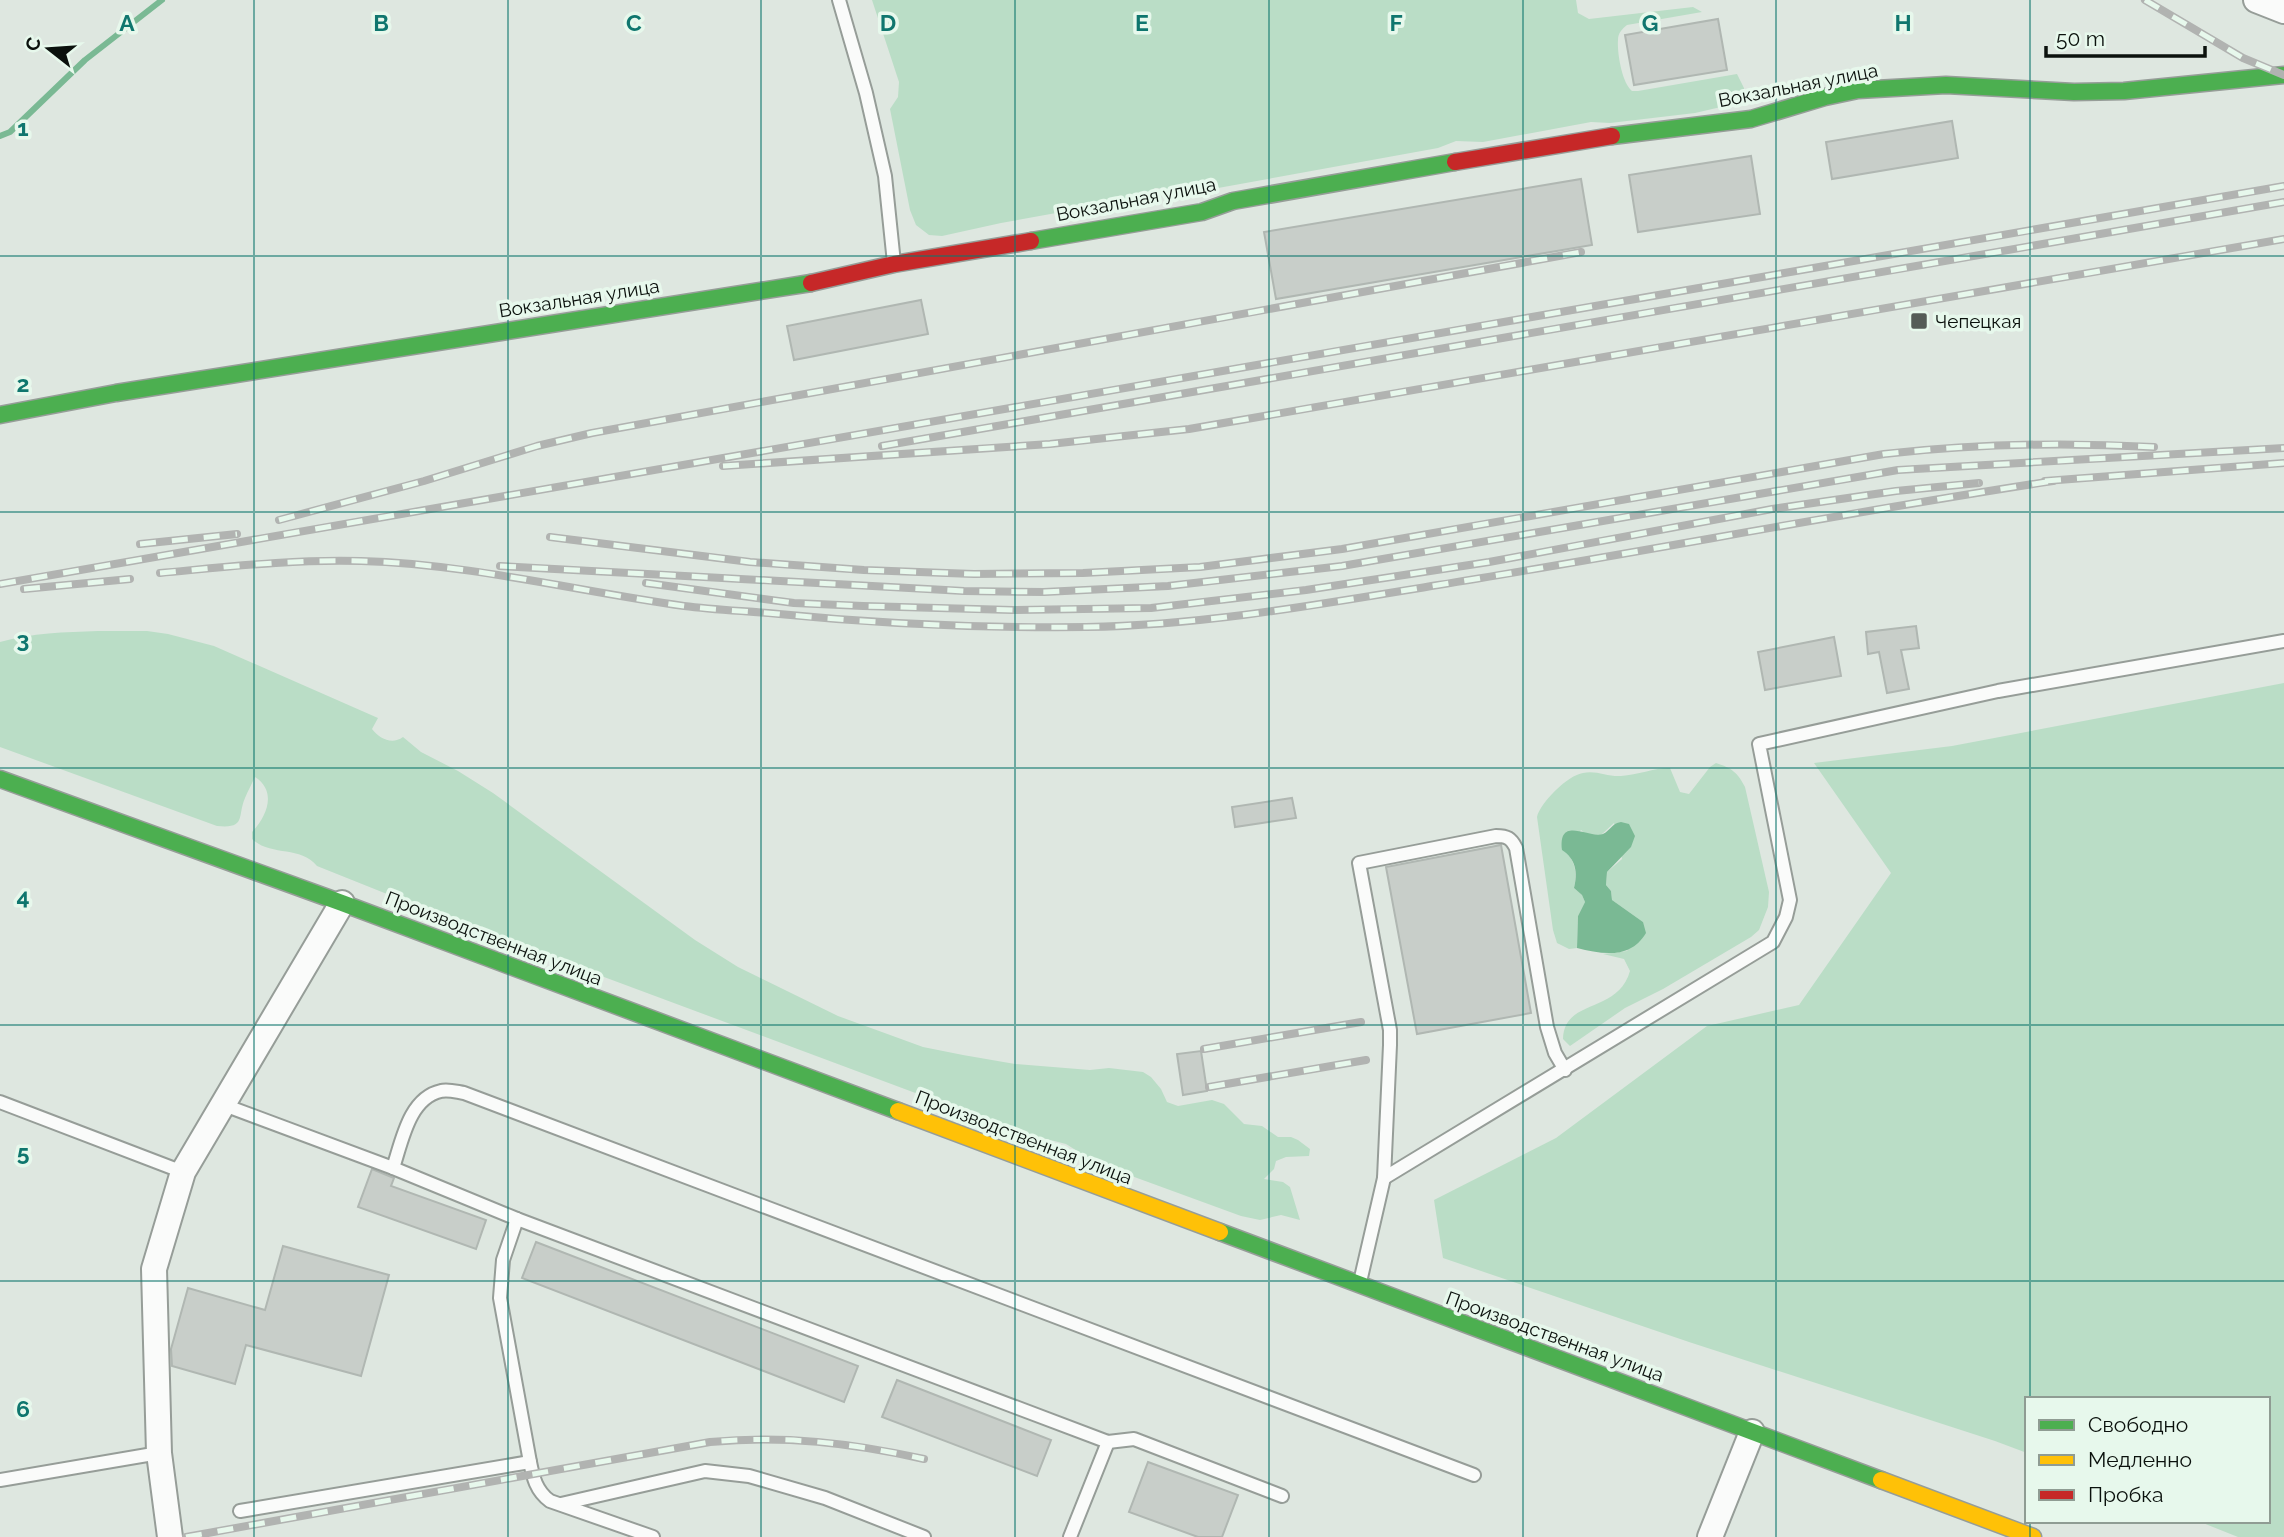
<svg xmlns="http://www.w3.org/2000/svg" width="2284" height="1537" font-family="Raleway,sans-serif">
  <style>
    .green { fill: #baddc6 }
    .water { fill: #7ab994 }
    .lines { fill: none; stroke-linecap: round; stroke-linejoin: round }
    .stream { stroke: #7ab994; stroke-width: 6 }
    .building { fill: #c8cec9; stroke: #b0b7b2; stroke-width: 2 }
    .lane-casing { stroke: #969d98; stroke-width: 16 }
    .street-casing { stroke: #969d98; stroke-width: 28 }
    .fast-casing { stroke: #969d98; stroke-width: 19 }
    .slow-casing { stroke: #969d98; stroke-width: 19 }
    .jam-casing { stroke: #969d98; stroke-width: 19 }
    .lane { stroke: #fafbfa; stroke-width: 12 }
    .street { stroke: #fafbfa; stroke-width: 24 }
    .fast { stroke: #4caf50; stroke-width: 16 }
    .slow { stroke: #ffc107; stroke-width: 16 }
    .jam { stroke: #c62828; stroke-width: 16 }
    .rail-casing { stroke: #b1b3b1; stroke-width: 8 }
    .rail { stroke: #e7f8ec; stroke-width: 5; stroke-dasharray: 16; stroke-linecap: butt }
    .grid { fill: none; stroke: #0f766e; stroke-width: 2; stroke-opacity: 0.55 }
    .poi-dot { fill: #555c57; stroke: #e7f8ec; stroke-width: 2.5 }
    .labels { text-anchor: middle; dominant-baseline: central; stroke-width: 7; stroke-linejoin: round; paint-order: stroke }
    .street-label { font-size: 19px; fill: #0b110d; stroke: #e7f8ec }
    .poi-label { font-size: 19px; fill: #0b110d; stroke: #e7f8ec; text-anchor: start }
    .grid-label { font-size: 23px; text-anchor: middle; font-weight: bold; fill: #0f766e; stroke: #e7f8ec; stroke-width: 7; stroke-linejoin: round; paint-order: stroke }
  </style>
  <rect width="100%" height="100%" fill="#dee7e0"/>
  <g class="green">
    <path d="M872,0H1576L1578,13L1589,19L1693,7L1702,12L1627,25C1622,29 1618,33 1618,40C1617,53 1622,83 1632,91H1638L1737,74L1744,88V96L1738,103L1695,113L1610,123L1591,122L1483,142L1456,141L1438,148L1196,192L1155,188L1139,198L1001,223L942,236L929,235L916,225L910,210L890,109L898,97L899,82Z"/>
    <path d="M98,631H147L168,634L214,646L378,718L372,729C380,739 392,745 403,737L421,752L458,771L493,793L695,940L738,967L838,1016L923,1047L963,1055L1015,1064L1090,1070L1109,1068L1143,1072L1151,1077L1161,1089L1167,1102L1178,1106L1212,1100L1224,1104L1244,1124L1262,1126L1278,1137H1291L1298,1140L1310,1149L1309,1156L1286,1157L1276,1161L1274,1169L1264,1179L1283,1182L1290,1187L1300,1220L1281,1215L1260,1220L1241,1216L1107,1167L1090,1159L1066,1144L1007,1129L969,1113L462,924L317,866C300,845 271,857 252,839V832C266,817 278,792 255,777C252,783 248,791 245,798C237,816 247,829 217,826L0,747V642C32,633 65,632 98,631Z"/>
    <polygon points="2284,683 2284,1537 2238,1537 2198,1521 2268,1521 2268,1399 2027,1399 2027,1453 1995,1441 1689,1342 1443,1258 1434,1200 1556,1138 1707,1026 1799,1005 1891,873 1814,763 1952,746"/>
    <path d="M1716,763C1732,768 1738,773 1745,787L1769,892L1768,907L1759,930L1751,937L1663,989L1625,1008L1570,1046L1563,1039C1564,998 1618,1014 1630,971L1624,959L1603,954L1627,951L1643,922L1612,900L1611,891L1606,885L1607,872L1622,859L1614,823L1601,835L1586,834L1581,830L1567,853C1576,864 1577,874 1574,888L1582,895L1585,902L1578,916L1577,948L1569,949L1557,943L1553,930L1537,817C1540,803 1568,775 1583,773C1596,770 1608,777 1621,776C1638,775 1653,768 1670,768L1680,792L1689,794L1710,767Z"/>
  </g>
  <path class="water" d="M1621,822L1629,824L1635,836L1631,847L1607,872L1606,885L1611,891L1612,900L1643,922L1646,933C1630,960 1602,954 1577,948L1578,916L1585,902L1582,895L1574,888C1578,873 1576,859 1562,850C1558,815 1589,839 1603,834C1611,830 1612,823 1621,822Z"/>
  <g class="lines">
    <polyline class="stream" points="0,136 10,132 85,60 162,0"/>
  </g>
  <g class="building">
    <polygon points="1718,19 1727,70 1634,85 1625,35"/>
    <polygon points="1952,121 1958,158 1832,179 1826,142"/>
    <polygon points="1751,156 1760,214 1638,232 1629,175"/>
    <polygon points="1581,179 1592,245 1276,299 1264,232"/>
    <polygon points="921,300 928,334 794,360 787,326"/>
    <polygon points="1916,626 1919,648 1901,650 1909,689 1887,693 1879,652 1868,654 1866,632"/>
    <polygon points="1834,637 1841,676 1765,690 1758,652"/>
    <polygon points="1292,798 1296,818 1235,827 1232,807"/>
    <polygon points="1501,845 1531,1013 1417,1034 1386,867"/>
    <polygon points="1201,1051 1207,1091 1183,1095 1177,1054"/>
    <polygon points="372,1169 394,1178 391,1186 486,1220 476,1249 358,1207"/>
    <polygon points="536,1242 858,1366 844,1402 522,1278"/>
    <polygon points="283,1246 389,1275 361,1376 246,1345 235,1384 172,1366 171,1349 188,1288 265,1310"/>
    <polygon points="897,1380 1051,1440 1037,1476 882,1417"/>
    <polygon points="1148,1462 1238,1495 1222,1537 1198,1537 1129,1512"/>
  </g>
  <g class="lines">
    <g class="lane-casing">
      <g id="lane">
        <polyline points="839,0 866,93 885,176 894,263"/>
        <polyline points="0,1102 183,1172"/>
        <polyline points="224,1105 393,1168 517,1219 1108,1442 1134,1439 1282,1496"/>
        <path d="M393,1168C402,1141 409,1098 441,1091C448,1089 457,1092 464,1093L1474,1475"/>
        <polyline points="1384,1178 1773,942 1786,917 1790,900 1759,744 1998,691 2284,641"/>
        <path d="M517,1219L503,1260L500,1298L530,1462C533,1477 536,1491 550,1501L653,1537"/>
        <path d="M1360,1282L1384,1178L1390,1045V1030L1359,863L1496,836C1507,836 1511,838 1516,848L1547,1027L1555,1053L1565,1070"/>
        <polyline points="0,1480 159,1453"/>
        <polyline points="561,1504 705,1471 749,1476 825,1498 924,1537"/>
        <polyline points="240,1511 530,1462"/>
        <polyline points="1070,1537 1108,1442"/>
      </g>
    </g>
    <g class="street-casing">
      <g id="street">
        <polyline points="2256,0 2284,11"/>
        <polyline points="170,1537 159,1453 154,1269 183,1172 342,903"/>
        <polyline points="1710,1537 1752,1432"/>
      </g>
    </g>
    <g class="fast-casing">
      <g id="fast">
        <polyline points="1612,136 1751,119 1825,97 1858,90 1946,85 2074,92 2124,91 2284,75"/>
        <polyline points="1031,241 1202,212 1233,201 1455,162"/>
        <polyline points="0,415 116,393 811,283"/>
        <polyline points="0,779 342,903 898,1111"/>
        <polyline points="1220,1232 1881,1480"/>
      </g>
    </g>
    <g class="slow-casing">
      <g id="slow">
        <polyline points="898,1111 1220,1232"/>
        <polyline points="1881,1480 2033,1537"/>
      </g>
    </g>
    <g class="jam-casing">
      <g id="jam">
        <polyline points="1455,162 1612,136"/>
        <polyline points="811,283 894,264 1031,241"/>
      </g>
    </g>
    <use href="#lane" class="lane"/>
    <use href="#street" class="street"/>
    <use href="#fast" class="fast"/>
    <use href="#slow" class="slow"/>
    <use href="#jam" class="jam"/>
    <g class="rail-casing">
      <g id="rail">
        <polyline points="2145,0 2243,58 2284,75"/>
        <polyline points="882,446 2284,202"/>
        <polyline points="723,466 1050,444 1189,429 2284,239"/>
        <polyline points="2045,481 2284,463"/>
        <polyline points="279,520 424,481 537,446 592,433 1581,252"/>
        <path d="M550,537L750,562L864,570L974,574L1083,573L1200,567L1342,549L1884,454C1974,444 2063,442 2154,447"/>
        <polyline points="140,544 237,534"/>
        <polyline points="500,566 964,591 1044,592 1168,586 1342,566 1898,470 2284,448"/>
        <path d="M160,573C226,567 294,559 361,561C470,564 576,591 684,606C715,610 747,611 779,614C881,624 984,628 1086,627C1205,625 1321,604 1438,585C1644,552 1848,512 2053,481"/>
        <polyline points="646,583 794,603 863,606 1013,610 1151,608 1306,590 1489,562 1772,509 1896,491 1979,483"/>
        <polyline points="0,584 2284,186"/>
        <polyline points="24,589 130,579"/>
        <polyline points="1204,1049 1361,1022"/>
        <polyline points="1209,1087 1366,1060"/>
        <path d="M186,1537L710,1442C783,1435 852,1443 924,1459"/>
      </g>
    </g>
    <use href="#rail" class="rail"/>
  </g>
  <path class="grid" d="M254,0V1537M508,0V1537M761,0V1537M1015,0V1537M1269,0V1537M1523,0V1537M1776,0V1537M2030,0V1399M0,256H2284M0,512H2284M0,768H2284M0,1025H2284M0,1281H2284M2030,1521V1537"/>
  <rect class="poi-dot" x="1910" y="312" width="18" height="18" rx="3.5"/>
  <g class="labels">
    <g class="street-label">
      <text transform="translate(1798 85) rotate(-11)">Вокзальная улица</text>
      <text transform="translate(1136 199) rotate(-11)">Вокзальная улица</text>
      <text transform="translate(579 298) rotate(-9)">Вокзальная улица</text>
      <text transform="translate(494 938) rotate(21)">Производственная улица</text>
      <text transform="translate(1024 1137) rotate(21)">Производственная улица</text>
      <text transform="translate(1555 1336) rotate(20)">Производственная улица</text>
    </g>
    <g class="poi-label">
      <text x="1935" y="321">Чепецкая</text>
    </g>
  </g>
  <g class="grid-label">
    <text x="127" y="31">A</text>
    <text x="381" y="31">B</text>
    <text x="634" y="31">C</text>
    <text x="888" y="31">D</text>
    <text x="1142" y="31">E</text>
    <text x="1396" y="31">F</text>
    <text x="1650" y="31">G</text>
    <text x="1903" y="31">H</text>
    <text x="23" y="136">1</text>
    <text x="23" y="392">2</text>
    <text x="23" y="648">3</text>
    <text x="23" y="905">4</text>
    <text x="23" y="1161">5</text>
    <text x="23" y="1417">6</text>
  </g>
  <rect x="2025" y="1397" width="245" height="126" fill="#e7f8ec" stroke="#8f9c93" stroke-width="2"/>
  <rect x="2039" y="1420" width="35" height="10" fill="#4caf50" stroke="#8f9c93" stroke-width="2"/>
  <text x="2088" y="1432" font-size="21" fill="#0b110d">Свободно</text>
  <rect x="2039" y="1455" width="35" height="10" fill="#ffc107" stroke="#8f9c93" stroke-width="2"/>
  <text x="2088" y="1467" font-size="21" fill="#0b110d">Медленно</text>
  <rect x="2039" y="1490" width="35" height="10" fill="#c62828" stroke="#8f9c93" stroke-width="2"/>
  <text x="2088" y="1502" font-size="21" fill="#0b110d">Пробка</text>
  <g transform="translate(49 49) rotate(287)" stroke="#e7f8ec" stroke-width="5" paint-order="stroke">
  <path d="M0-5L12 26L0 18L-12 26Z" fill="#0b110d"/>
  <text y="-10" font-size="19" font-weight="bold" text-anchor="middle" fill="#0b110d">С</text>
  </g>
  <path d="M2046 46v10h159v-10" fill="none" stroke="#0b110d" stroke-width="3.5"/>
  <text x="2056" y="46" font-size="21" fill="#0b110d" stroke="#e7f8ec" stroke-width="5" paint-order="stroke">50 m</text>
</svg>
